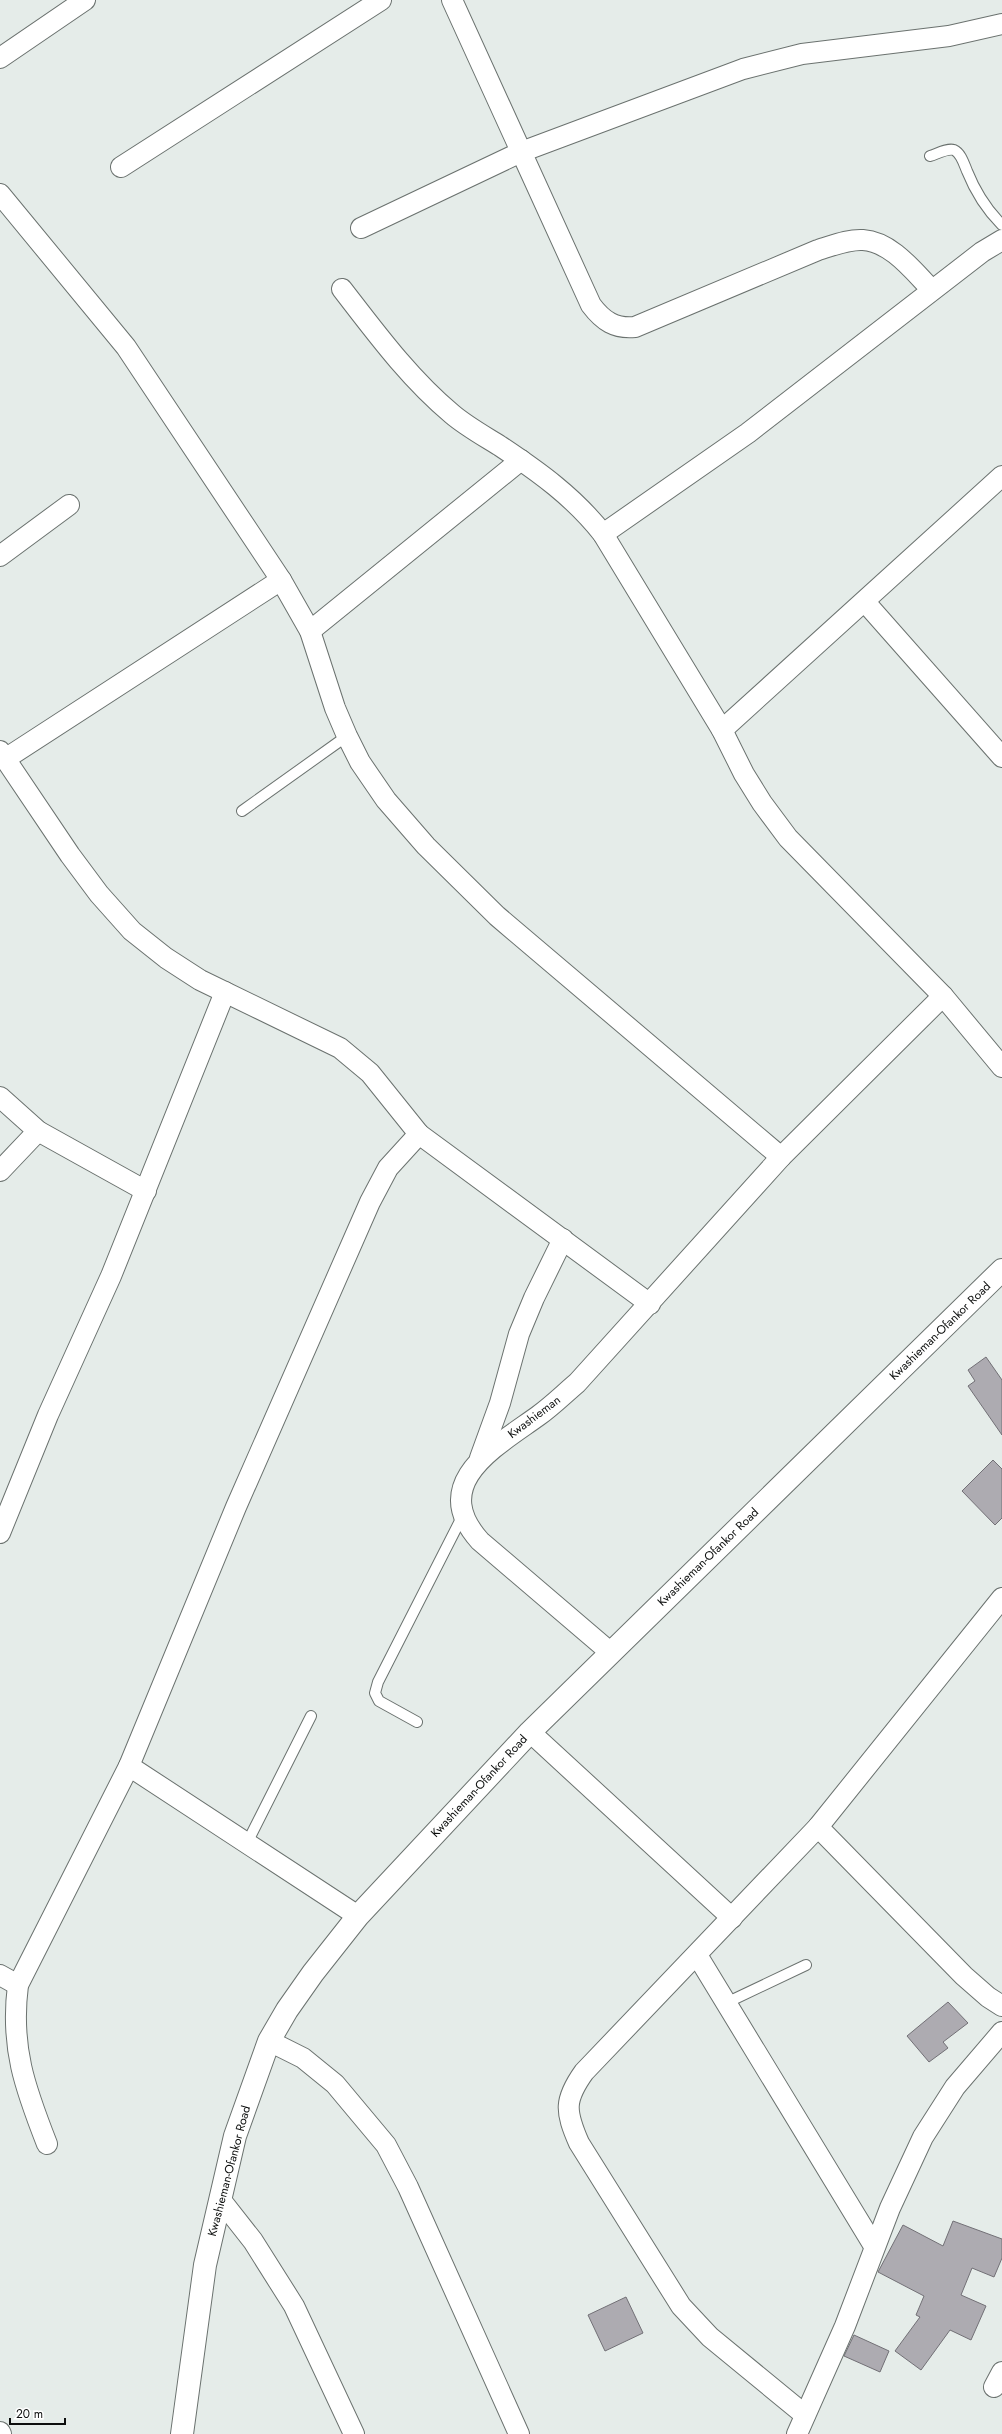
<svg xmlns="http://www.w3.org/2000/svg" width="1002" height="2434" font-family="Jost,sans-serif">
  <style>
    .building { fill: #adabb1; stroke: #727076 }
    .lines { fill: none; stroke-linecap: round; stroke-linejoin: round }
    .lane-casing { stroke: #6b726f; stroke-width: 12 }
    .street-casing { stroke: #6b726f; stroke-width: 22 }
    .secondary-casing { stroke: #6b726f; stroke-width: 24 }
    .lane { stroke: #fff; stroke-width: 10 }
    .street { stroke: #fff; stroke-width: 20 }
    .secondary { stroke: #fff; stroke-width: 22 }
    .labels { text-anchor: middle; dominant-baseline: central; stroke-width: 4; stroke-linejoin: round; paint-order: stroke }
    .street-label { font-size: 12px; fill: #0c0e0d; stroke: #fff }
  </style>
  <rect width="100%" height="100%" fill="#e5ece9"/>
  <g class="building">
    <polygon points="986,1357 1002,1380 1002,1435 968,1386 975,1381 968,1370"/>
    <polygon points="993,1460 1002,1469 1002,1518 995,1525 962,1491"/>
    <polygon points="948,2002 968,2023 943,2042 948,2048 929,2062 907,2036"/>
    <polygon points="953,2221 1002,2239 1002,2258 994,2277 972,2268 961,2295 986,2306 971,2340 950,2330 921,2370 895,2351 920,2317 916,2315 924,2296 878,2272 903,2225 943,2246"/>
    <polygon points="626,2297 643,2333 605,2351 588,2315"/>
    <polygon points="854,2335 889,2351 880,2372 844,2356"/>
  </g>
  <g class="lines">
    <g class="lane-casing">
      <g id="lane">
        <path d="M930,156C937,154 947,148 954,150C961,153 964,164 967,171C975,191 986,209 1002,225"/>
        <polyline points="242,811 347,736"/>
        <polyline points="417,1722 379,1701 375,1693 378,1682 463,1515"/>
        <polyline points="247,1843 311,1716"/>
        <polyline points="726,2003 806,1965"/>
      </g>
    </g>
    <g class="street-casing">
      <g id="street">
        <path d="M452,0L591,305C603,321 615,329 635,327L818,250C832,246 848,239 863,240C892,242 914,272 932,290"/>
        <polyline points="0,58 85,0"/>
        <polyline points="121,167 381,0"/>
        <polyline points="0,194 126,347 281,580 310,631 335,708 347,736 360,762 386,800 426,846 497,916 781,1157"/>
        <polyline points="361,228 521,152 743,69 802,54 949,36 1002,24"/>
        <path d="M342,289C376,333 409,378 452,414C466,426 484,436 500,446C539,472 574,497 603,534L722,730L744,774L762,803L788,838L943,996L1002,1067"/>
        <polyline points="603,534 748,433 982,252 1002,240"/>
        <polyline points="0,556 69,505"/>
        <polyline points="865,602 1002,757"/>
        <polyline points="310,631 521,460"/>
        <polyline points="722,730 1002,476"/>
        <polyline points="0,751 70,855 99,894 132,931 166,958 200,980 340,1048 370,1073 419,1134 650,1304"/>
        <polyline points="5,759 281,580"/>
        <polyline points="0,1097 38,1131 146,1191"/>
        <polyline points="0,1171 38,1131"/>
        <polyline points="480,1458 500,1403 519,1334 534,1298 563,1239"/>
        <polyline points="0,1533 48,1415 111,1276 225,992"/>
        <path d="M610,1652L480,1541C428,1483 495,1447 538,1416C552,1406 564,1394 577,1383L781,1157L943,996"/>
        <polyline points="530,1732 732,1918"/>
        <polyline points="129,1766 358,1916"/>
        <polyline points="818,1827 964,1976 988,1997 1002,2006"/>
        <polyline points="697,1955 874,2246"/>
        <polyline points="0,1975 18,1985"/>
        <polyline points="269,2041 303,2058 335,2084 386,2145 408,2187 519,2434"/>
        <path d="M47,2144C25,2088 10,2047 18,1985L129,1766L236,1507L370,1202L388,1168L419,1134"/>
        <polyline points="220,2199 253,2241 294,2306 354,2434"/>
        <polyline points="994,2387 1002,2372"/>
        <path d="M805,2415L710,2337L681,2306L579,2143C565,2111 564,2100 584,2072L818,1827L1002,1598"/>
        <polyline points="0,2432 1,2434"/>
        <polyline points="797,2434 845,2326 890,2208 923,2137 955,2087 1002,2032"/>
      </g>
    </g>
    <g class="secondary-casing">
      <polyline id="secondary" points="182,2434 205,2265 235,2136 269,2041 287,2010 313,1973 358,1916 530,1732 1002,1270"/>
    </g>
    <use href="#lane" class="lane"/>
    <use href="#street" class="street"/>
    <use href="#secondary" class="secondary"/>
  </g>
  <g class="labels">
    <g class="street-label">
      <text transform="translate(940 1331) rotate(-44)">Kwashieman-Ofankor Road</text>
      <text transform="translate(534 1417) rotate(-37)">Kwashieman</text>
      <text transform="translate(708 1557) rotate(-44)">Kwashieman-Ofankor Road</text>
      <text transform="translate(479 1786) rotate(-47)">Kwashieman-Ofankor Road</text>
      <text transform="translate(229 2171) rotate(-75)">Kwashieman-Ofankor Road</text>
    </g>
  </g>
  <path d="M10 2418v6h55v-6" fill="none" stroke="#0c0e0d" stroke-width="2"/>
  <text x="16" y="2418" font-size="12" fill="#0c0e0d" stroke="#ffffff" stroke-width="3" paint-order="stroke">20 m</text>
</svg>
